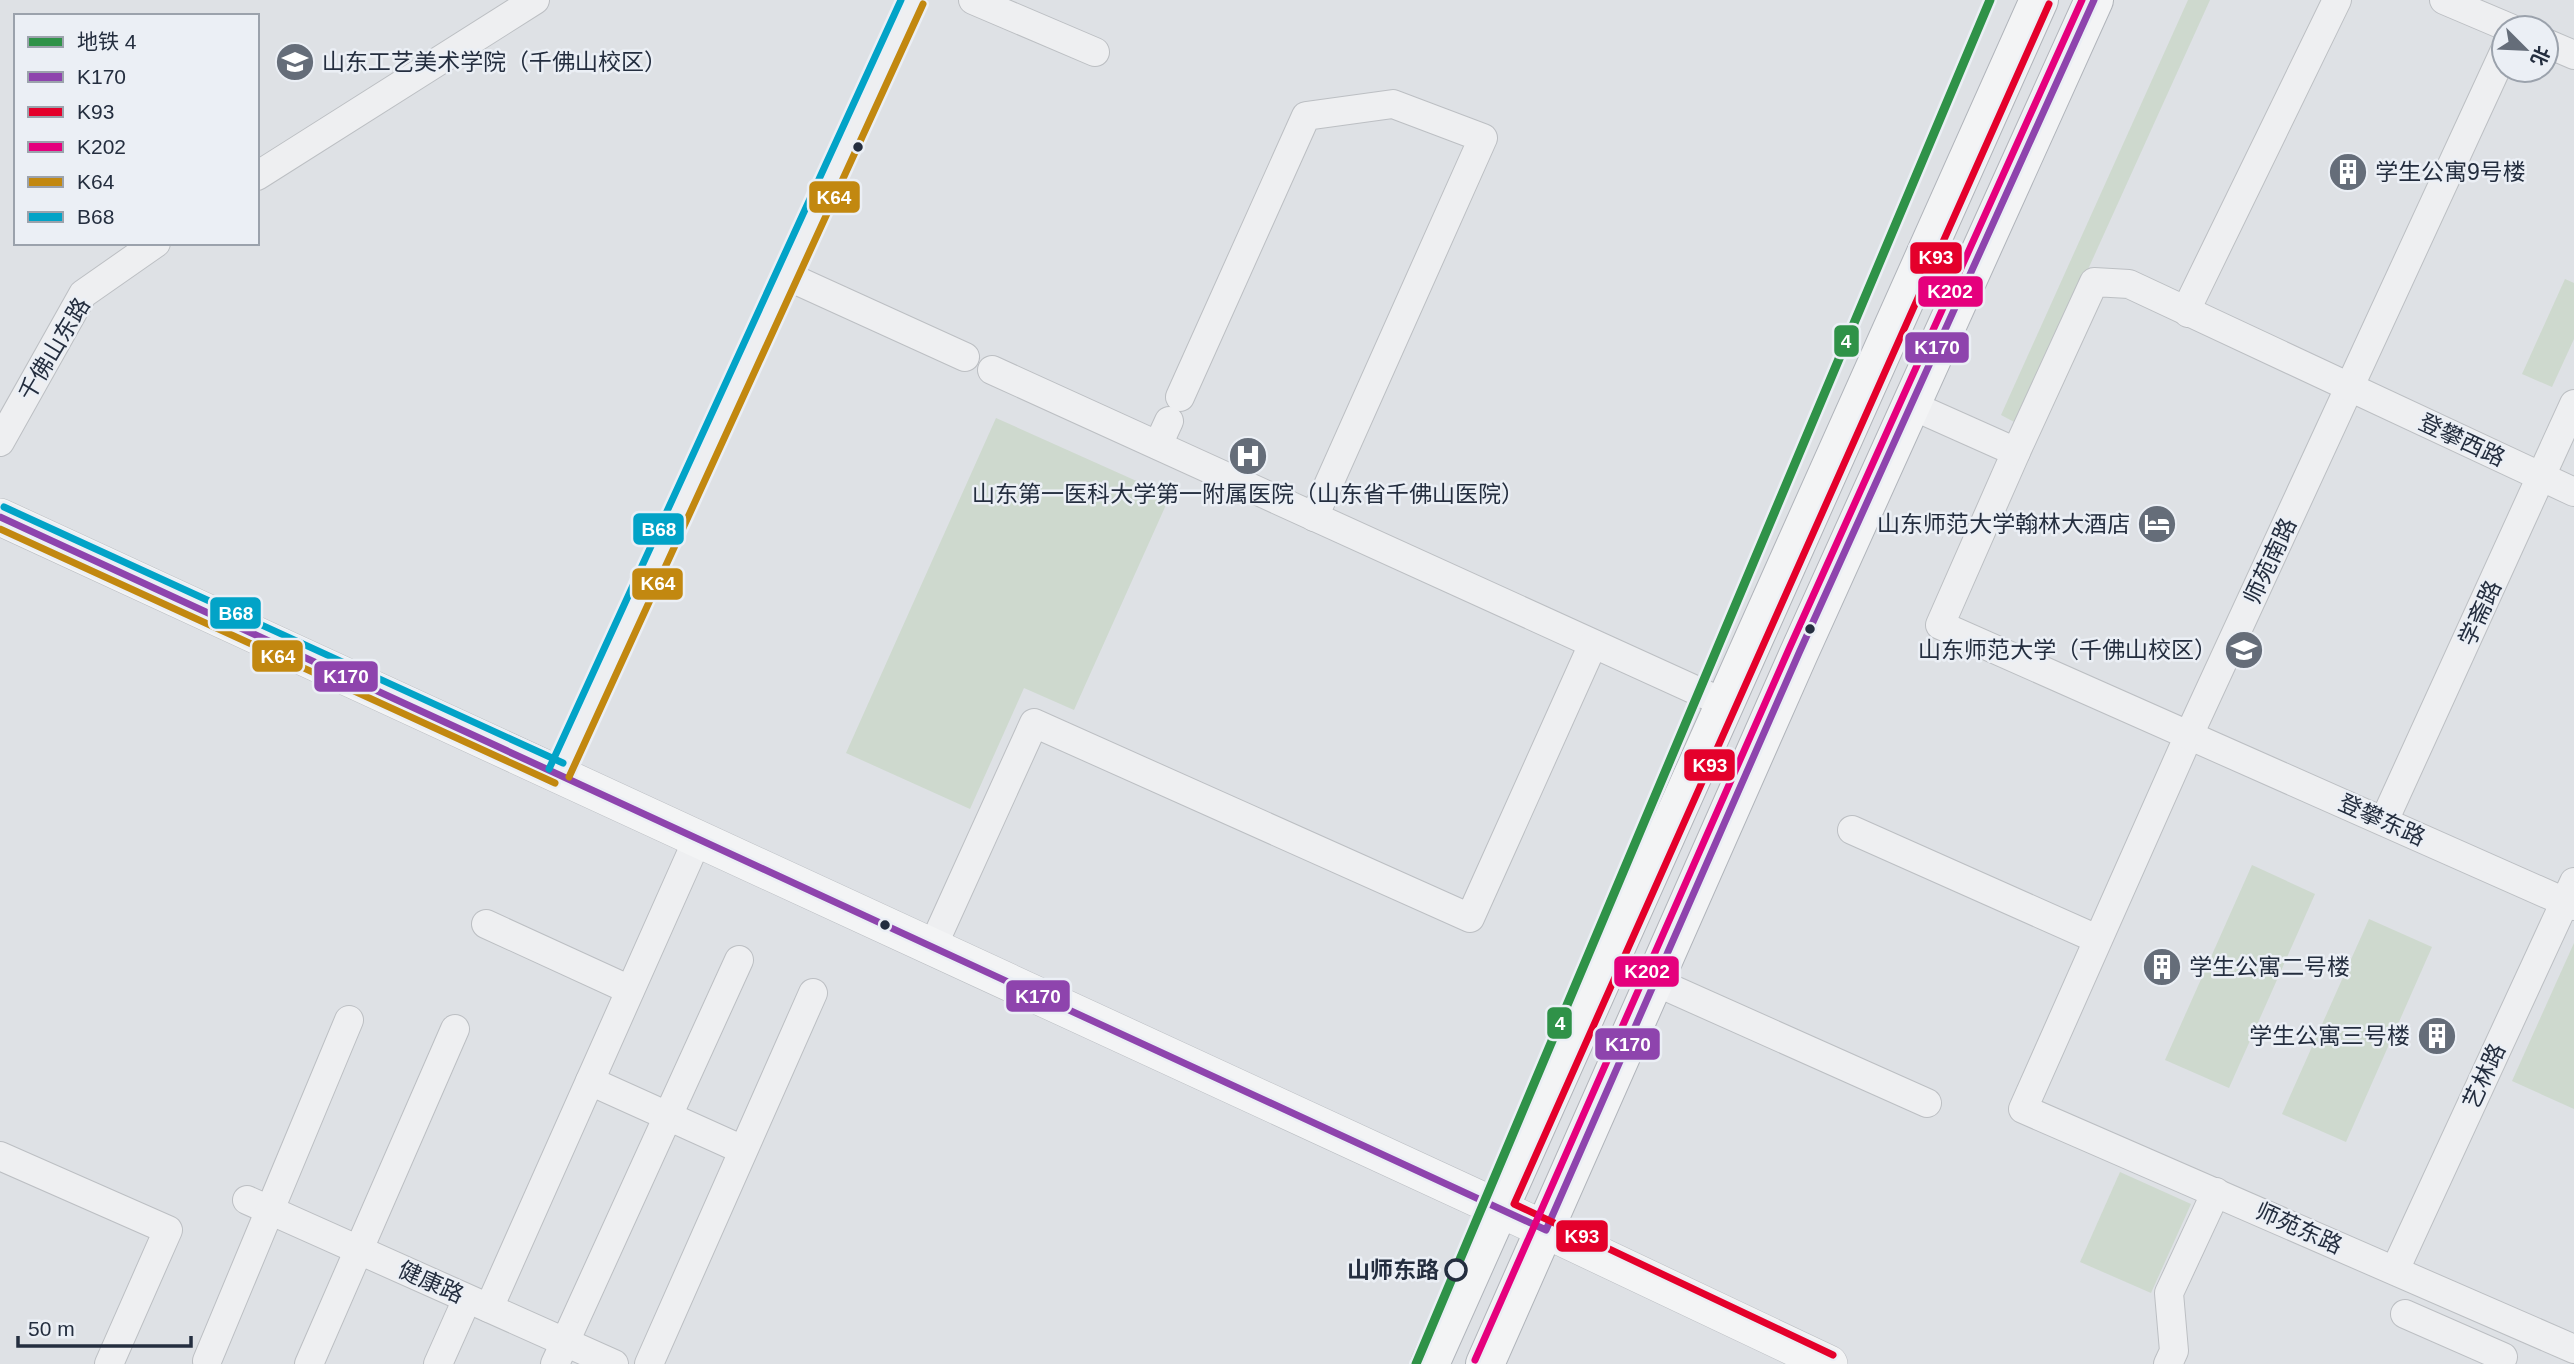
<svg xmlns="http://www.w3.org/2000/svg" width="2574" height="1364" font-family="Arial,'Noto Sans SC',sans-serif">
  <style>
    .green { fill: #ced9ce }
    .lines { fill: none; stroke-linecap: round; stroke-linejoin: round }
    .minor-casing { stroke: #bcbfc3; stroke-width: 30 }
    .major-casing { stroke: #bbbec3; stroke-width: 38 }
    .highway-casing { stroke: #b0b4ba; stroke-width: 40 }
    .minor { stroke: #eeeff1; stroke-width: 28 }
    .major { stroke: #f3f4f5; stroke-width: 37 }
    .highway { stroke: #f3f4f5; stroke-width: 38 }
    .bus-1-casing { stroke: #ebeff5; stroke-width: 12 }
    .bus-2-casing { stroke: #ebeff5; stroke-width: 12 }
    .bus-3-casing { stroke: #ebeff5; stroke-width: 12 }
    .bus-4-casing { stroke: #ebeff5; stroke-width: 12 }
    .bus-5-casing { stroke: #ebeff5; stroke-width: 12 }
    .bus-1 { stroke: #8e44ad; stroke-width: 7 }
    .bus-2 { stroke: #e4002b; stroke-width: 7 }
    .bus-3 { stroke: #e5007d; stroke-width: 7 }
    .bus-4 { stroke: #c28810; stroke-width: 7 }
    .bus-5 { stroke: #02a3c7; stroke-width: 7 }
    .metro-1-casing { stroke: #ebeff5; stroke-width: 14 }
    .metro-1 { stroke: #2f9248; stroke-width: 9 }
    .bus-dot { fill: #242e3f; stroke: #ebeff5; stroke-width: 2.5 }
    .stop-dot { fill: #ebeff5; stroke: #242e3f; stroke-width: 3.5 }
    .labels { text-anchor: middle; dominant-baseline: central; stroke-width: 5; stroke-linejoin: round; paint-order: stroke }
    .poi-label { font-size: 23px; fill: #242e3f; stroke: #ebeff5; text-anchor: start }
    .street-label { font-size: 23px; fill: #242e3f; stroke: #ebeff5 }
    .stop-label { font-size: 23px; font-weight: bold; fill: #242e3f; stroke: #ebeff5; text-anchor: end }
    .line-badge { stroke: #ebeff5; stroke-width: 2.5 }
    .badge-label { font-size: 19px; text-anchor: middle; font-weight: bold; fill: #fff }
  </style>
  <rect width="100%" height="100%" fill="#dee1e5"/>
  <g class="green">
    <polygon points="2188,0 2210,0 2018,424 2001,415"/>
    <polygon points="2565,279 2574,283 2574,339 2552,387 2522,374"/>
    <polygon points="996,418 1170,496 1074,710 1024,688 970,809 846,753"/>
    <polygon points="2252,865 2315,894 2229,1088 2165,1060"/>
    <polygon points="2369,919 2432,947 2346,1142 2282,1114"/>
    <polygon points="2574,943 2574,1109 2512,1081"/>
    <polygon points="2120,1172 2191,1204 2151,1293 2080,1262"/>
  </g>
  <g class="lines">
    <g class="minor-casing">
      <g id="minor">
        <polyline points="973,0 1095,52"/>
        <polyline points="2444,0 2510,28"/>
        <polyline points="2546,43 2574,55"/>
        <polyline points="2504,52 2189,735 2023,1109 2574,1349"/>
        <polyline points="257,176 535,0"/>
        <polyline points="787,276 965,357"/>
        <polyline points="2188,313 2189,304 2337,0"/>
        <polyline points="992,370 1726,704"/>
        <polyline points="1180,397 1306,116 1393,104 1483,138 1314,517"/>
        <polyline points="1913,406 2016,452 1940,625 2574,906"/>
        <polyline points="0,442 83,294 156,243"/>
        <polyline points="1158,445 1169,421"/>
        <polyline points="2016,452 2094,282 2129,284 2574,492"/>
        <polyline points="559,773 913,0"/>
        <polyline points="2384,821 2574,404"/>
        <polyline points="1852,830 2097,939"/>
        <polyline points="486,924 630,990"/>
        <polyline points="932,948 1034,723 1470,918 1593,644"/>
        <polyline points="1656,982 1927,1103"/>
        <polyline points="590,1081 743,1150"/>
        <polyline points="0,1156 168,1230 109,1364"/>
        <polyline points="247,1200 614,1364"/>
        <polyline points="2395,1270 2574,882"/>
        <polyline points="489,1308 698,838"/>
        <polyline points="2405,1314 2503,1357"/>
        <polyline points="207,1361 349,1020"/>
        <polyline points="309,1364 455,1029"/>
        <polyline points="438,1364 467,1299"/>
        <polyline points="555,1364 739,960"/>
        <polyline points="649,1364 813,993"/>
        <polyline points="2168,1364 2174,1351 2169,1293 2216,1192"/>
      </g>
    </g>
    <g class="major-casing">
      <polyline id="major" points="0,517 1546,1230 1829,1364"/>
    </g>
    <g class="highway-casing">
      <g id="highway">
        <polyline points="1430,1364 2039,0"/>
        <polyline points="1485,1364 1799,653 2094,0"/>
      </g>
    </g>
    <use href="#minor" class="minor"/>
    <use href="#major" class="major"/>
    <use href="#highway" class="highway"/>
    <g class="bus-1-casing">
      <polyline id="bus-1" points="0,517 1546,1230 1799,653 2094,0"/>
    </g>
    <g class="bus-2-casing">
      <polyline id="bus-2" points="1833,1355 1514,1204 2049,4"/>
    </g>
    <g class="bus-3-casing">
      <polyline id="bus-3" points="1475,1360 1789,649 2082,0"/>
    </g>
    <g class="bus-4-casing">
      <g id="bus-4">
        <polyline points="0,529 555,783"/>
        <polyline points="569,777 923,4"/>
      </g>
    </g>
    <g class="bus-5-casing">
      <g id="bus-5">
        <polyline points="4,507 563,763"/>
        <polyline points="549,769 901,0"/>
      </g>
    </g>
    <use href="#bus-1" class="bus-1"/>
    <use href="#bus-2" class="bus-2"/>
    <use href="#bus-3" class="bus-3"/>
    <use href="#bus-4" class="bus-4"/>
    <use href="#bus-5" class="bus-5"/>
    <g class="metro-1-casing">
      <polyline id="metro-1" points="1416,1364 1990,0"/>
    </g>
    <use href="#metro-1" class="metro-1"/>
  </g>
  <defs>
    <g id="university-disc" transform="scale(2.0125)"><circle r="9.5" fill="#656d79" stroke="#ebeff5"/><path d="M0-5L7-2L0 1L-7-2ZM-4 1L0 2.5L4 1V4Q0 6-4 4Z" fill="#fff"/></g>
    <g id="building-disc" transform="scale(2.0125)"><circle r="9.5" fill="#656d79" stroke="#ebeff5"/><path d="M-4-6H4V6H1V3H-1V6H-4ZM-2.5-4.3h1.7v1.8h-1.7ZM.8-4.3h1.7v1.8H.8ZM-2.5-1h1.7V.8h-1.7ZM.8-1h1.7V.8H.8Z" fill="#fff"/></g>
    <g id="hospital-disc" transform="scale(2.0125)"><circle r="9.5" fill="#656d79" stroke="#ebeff5"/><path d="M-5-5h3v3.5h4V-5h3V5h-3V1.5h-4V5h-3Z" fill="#fff"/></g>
    <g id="hotel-disc" transform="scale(2.0125)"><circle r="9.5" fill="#656d79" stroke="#ebeff5"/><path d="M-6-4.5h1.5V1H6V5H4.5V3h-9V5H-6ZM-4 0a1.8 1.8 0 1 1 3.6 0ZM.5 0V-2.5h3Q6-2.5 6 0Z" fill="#fff"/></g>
  </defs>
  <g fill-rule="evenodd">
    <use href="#university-disc" x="295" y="62"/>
    <use href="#building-disc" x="2348" y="172"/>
    <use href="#hospital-disc" x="1248" y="456"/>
    <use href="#hotel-disc" x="2157" y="524"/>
    <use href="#university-disc" x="2244" y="650"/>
    <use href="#building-disc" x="2162" y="967"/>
    <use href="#building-disc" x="2437" y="1036"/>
  </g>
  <g class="bus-dot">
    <circle cx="858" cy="147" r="6"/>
    <circle cx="1810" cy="629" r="6"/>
    <circle cx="885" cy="925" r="6"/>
  </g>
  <circle class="stop-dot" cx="1456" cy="1270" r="10"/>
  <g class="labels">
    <g class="poi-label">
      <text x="322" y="62">山东工艺美术学院（千佛山校区）</text>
      <text x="2375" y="172">学生公寓9号楼</text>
      <text x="1248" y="494" text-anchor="middle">山东第一医科大学第一附属医院（山东省千佛山医院）</text>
      <text x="2130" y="524" text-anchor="end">山东师范大学翰林大酒店</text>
      <text x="2217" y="650" text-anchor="end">山东师范大学（千佛山校区）</text>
      <text x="2189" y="967">学生公寓二号楼</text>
      <text x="2410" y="1036" text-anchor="end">学生公寓三号楼</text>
    </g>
    <g class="street-label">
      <text transform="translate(54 349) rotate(-59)">千佛山东路</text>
      <text transform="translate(2462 440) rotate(25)">登攀西路</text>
      <text transform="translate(2270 561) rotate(-65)">师苑南路</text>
      <text transform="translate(2480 613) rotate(-65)">学斋路</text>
      <text transform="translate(2382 820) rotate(24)">登攀东路</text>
      <text transform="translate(2484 1076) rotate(-65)">艺林路</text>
      <text transform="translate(2299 1228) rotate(24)">师苑东路</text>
      <text transform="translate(431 1282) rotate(24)">健康路</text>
    </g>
    <g class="stop-label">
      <text x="1439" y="1270">山师东路</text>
    </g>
  </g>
  <g class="line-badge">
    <rect x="808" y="180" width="53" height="34" rx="7" fill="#c28810"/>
    <rect x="1909" y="241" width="54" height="34" rx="7" fill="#e4002b"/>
    <rect x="1917" y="275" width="67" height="33" rx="7" fill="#e5007d"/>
    <rect x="1833" y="324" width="27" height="34" rx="7" fill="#2f9248"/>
    <rect x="1904" y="331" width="66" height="33" rx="7" fill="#8e44ad"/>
    <rect x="632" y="512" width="53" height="34" rx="7" fill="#02a3c7"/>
    <rect x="631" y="567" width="53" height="34" rx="7" fill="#c28810"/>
    <rect x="209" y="596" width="53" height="34" rx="7" fill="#02a3c7"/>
    <rect x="251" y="639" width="53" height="34" rx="7" fill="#c28810"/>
    <rect x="313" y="660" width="66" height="33" rx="7" fill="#8e44ad"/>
    <rect x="1683" y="748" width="53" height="34" rx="7" fill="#e4002b"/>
    <rect x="1613" y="955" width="67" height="33" rx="7" fill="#e5007d"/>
    <rect x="1005" y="979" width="66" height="34" rx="7" fill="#8e44ad"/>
    <rect x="1546" y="1006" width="27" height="34" rx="7" fill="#2f9248"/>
    <rect x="1594" y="1027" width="67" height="34" rx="7" fill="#8e44ad"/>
    <rect x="1555" y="1219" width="54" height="34" rx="7" fill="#e4002b"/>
  </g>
  <g class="badge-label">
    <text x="834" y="204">K64</text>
    <text x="1936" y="264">K93</text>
    <text x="1950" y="298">K202</text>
    <text x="1846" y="348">4</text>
    <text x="1937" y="354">K170</text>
    <text x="659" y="536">B68</text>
    <text x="658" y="590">K64</text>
    <text x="236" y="620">B68</text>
    <text x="278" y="663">K64</text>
    <text x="346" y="683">K170</text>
    <text x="1710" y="772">K93</text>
    <text x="1647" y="978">K202</text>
    <text x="1038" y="1003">K170</text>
    <text x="1560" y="1030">4</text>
    <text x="1628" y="1051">K170</text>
    <text x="1582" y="1243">K93</text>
  </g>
  <rect x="14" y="14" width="245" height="231" fill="#ebeff5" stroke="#9ba2ac" stroke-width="2"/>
  <rect x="28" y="37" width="35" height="10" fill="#2f9248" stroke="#9ba2ac" stroke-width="2"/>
  <text x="77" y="49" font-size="21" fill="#242e3f">地铁 4</text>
  <rect x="28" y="72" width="35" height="10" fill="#8e44ad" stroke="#9ba2ac" stroke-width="2"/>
  <text x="77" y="84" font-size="21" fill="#242e3f">K170</text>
  <rect x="28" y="107" width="35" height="10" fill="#e4002b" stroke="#9ba2ac" stroke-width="2"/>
  <text x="77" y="119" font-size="21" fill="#242e3f">K93</text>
  <rect x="28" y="142" width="35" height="10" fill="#e5007d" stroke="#9ba2ac" stroke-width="2"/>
  <text x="77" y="154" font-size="21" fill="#242e3f">K202</text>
  <rect x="28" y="177" width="35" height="10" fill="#c28810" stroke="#9ba2ac" stroke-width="2"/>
  <text x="77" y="189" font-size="21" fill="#242e3f">K64</text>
  <rect x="28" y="212" width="35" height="10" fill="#02a3c7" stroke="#9ba2ac" stroke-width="2"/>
  <text x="77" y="224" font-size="21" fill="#242e3f">B68</text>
  <g transform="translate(2525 49) rotate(114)"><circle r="33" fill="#ebeff5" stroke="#9ba2ac" stroke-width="2"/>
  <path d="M0-5L12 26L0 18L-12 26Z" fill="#656d79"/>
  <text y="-10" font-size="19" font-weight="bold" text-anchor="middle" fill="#242e3f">北</text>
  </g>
  <path d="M18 1336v10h173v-10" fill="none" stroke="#242e3f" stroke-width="3.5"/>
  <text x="28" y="1336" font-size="21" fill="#242e3f" stroke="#ebeff5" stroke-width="5" paint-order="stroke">50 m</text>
</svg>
